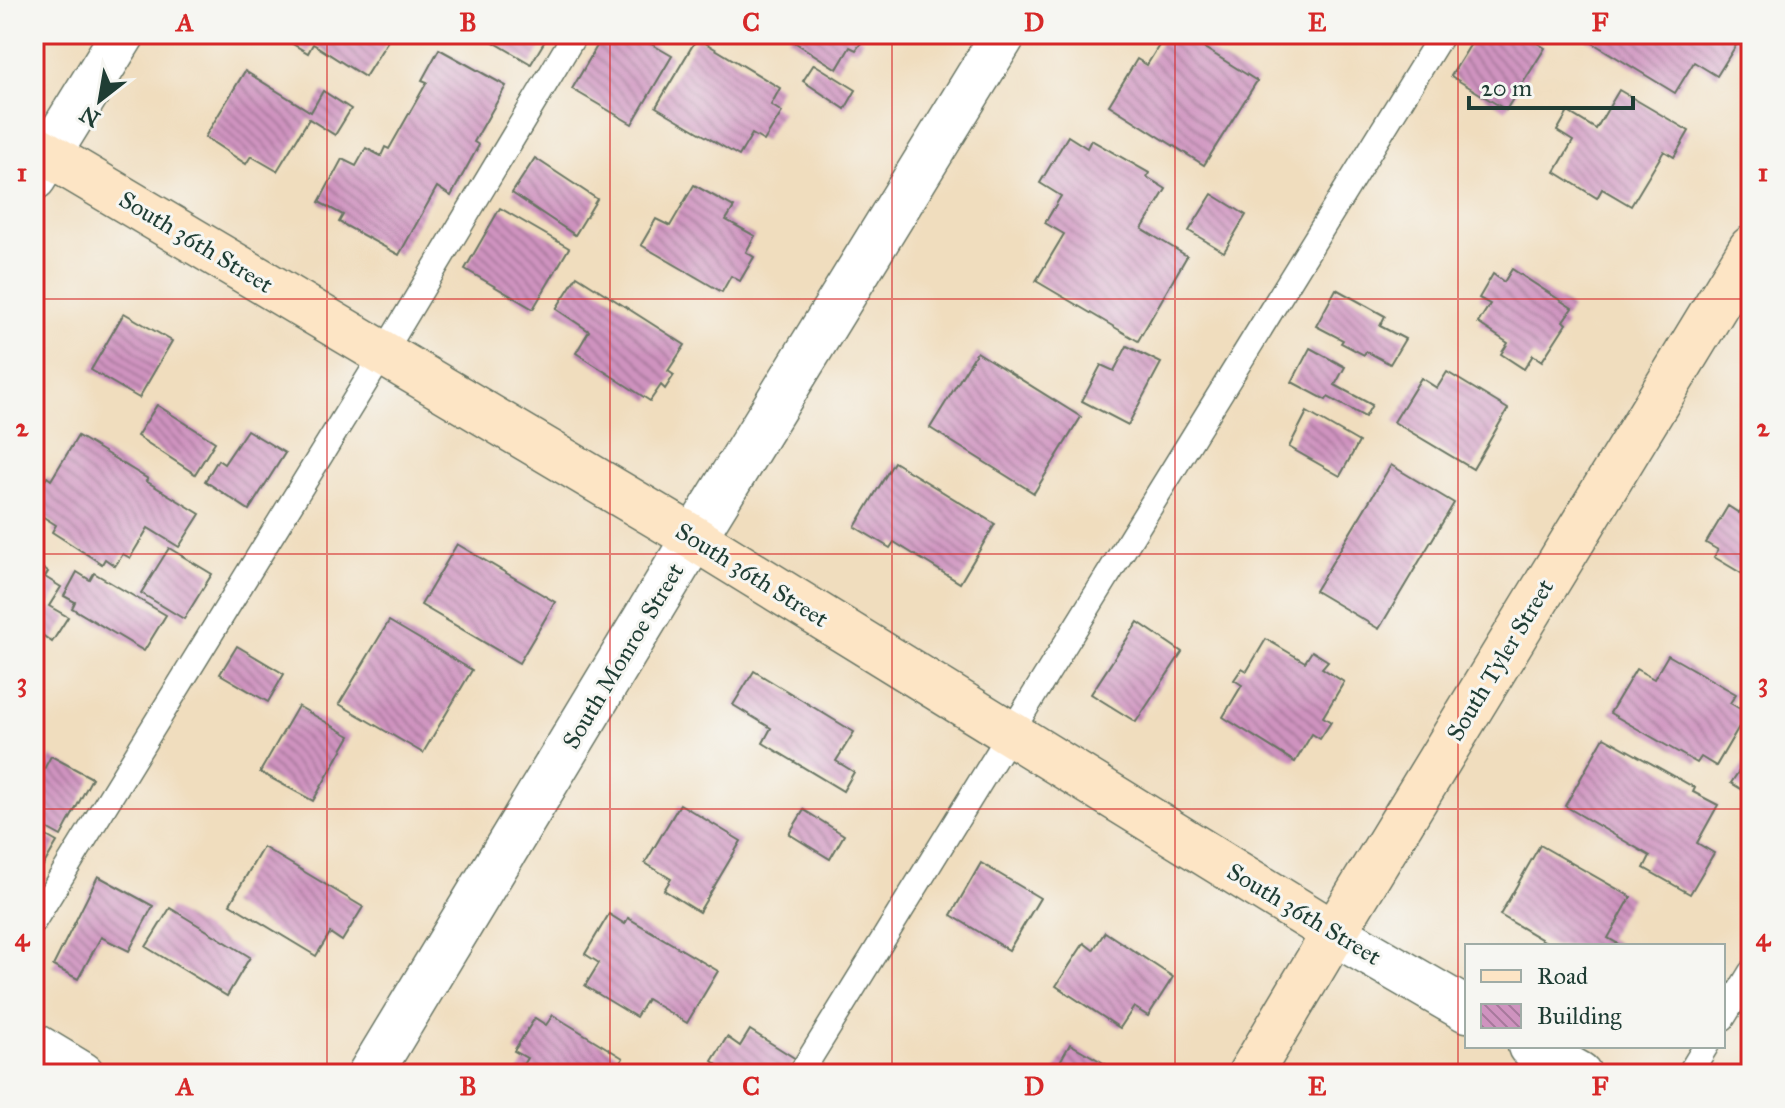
<svg xmlns="http://www.w3.org/2000/svg" width="1785" height="1108" font-family="'IM FELL Great Primer',serif">
  <style>
    .building { fill: url(#building-back-hatch) }
    .lines { fill: none; stroke-linecap: round; stroke-linejoin: round }
    .lane-casing { stroke: #687564; stroke-width: 27 }
    .street-casing { stroke: #687564; stroke-width: 47 }
    .secondary-casing { stroke: #687564; stroke-width: 47 }
    .lane { stroke: #fff; stroke-width: 24 }
    .street { stroke: #fff; stroke-width: 44 }
    .secondary { stroke: #fde5c5; stroke-width: 44 }
    .grid { fill: none; stroke: #d62828; stroke-width: 2; stroke-opacity: 0.55 }
    .labels { text-anchor: middle; dominant-baseline: central; stroke-width: 6; stroke-linejoin: round; paint-order: stroke }
    .street-label { font-size: 24px; fill: #1f3d34; stroke: #f6f6f2 }
    .neatline { fill: none; stroke: #d62828; stroke-width: 3 }
    .grid-label { font-size: 26px; text-anchor: middle; font-weight: bold; fill: #d62828 }
  </style>
  <defs>
    <pattern id="building-back-hatch" width="6" height="6" patternUnits="userSpaceOnUse" patternTransform="scale(2)"><rect width="6" height="6" fill="#cf93bf"/><path d="M-1 5l2 2M0 0l6 6M5-1l2 2" fill="none" stroke="#a7799c"/></pattern>
  </defs>
  <rect width="100%" height="100%" fill="#f6f6f2"/>
  <filter id="ink" filterUnits="userSpaceOnUse"><feTurbulence type="fractalNoise" baseFrequency=".0125" numOctaves="2"/><feDisplacementMap in="SourceGraphic" scale="16" xChannelSelector="R" yChannelSelector="G"/><feConvolveMatrix kernelMatrix="1 2 1 2 8 2 1 2 1" color-interpolation-filters="sRGB"/></filter>
  <filter id="wash" filterUnits="userSpaceOnUse"><feTurbulence type="fractalNoise" baseFrequency=".006" numOctaves="4" result="noise"/><feDisplacementMap in="SourceGraphic" scale="32" xChannelSelector="R" yChannelSelector="G"/><feGaussianBlur stdDeviation="1.8" result="paint"/><feColorMatrix in="noise" values="0 0 0 0 0 0 0 0 0 0 0 0 0 0 0 0 0 1.4 0 .05"/><feComposite in="paint" operator="in"/></filter>
  <g filter="url(#wash)">
    <rect width="100%" height="100%" fill="#f0ddbe"/>
    <g id="blocks">
      <g class="building">
        <polygon points="276,34 392,34 365,77 313,44 308,53"/>
        <polygon points="480,34 549,34 531,64"/>
        <polygon points="604,34 634,34 672,56 632,124 572,89"/>
        <polygon points="791,34 855,34 863,40 856,50 850,47 837,69 788,38"/>
        <polygon points="1166,34 1182,34 1257,81 1204,165 1109,105 1137,59 1147,65"/>
        <polygon points="1477,34 1523,34 1545,48 1506,110 1451,76"/>
        <polygon points="1578,34 1743,34 1717,76 1694,62 1675,93"/>
        <polygon points="697,38 780,88 771,105 782,112 764,141 752,134 739,156 656,107"/>
        <polygon points="439,49 506,86 474,142 479,145 451,196 437,187 399,255 339,222 343,215 319,202 342,159 356,166 366,148 381,156 385,147 389,149 427,82 422,80"/>
        <polygon points="814,64 856,90 845,109 803,81"/>
        <polygon points="245,71 311,112 323,91 351,109 335,135 309,119 277,171 251,156 246,164 205,137"/>
        <polygon points="1619,90 1689,131 1674,157 1664,151 1631,206 1602,189 1597,198 1555,172 1573,141 1557,131 1568,112 1596,129"/>
        <polygon points="1068,136 1087,148 1091,140 1149,173 1147,177 1166,189 1142,229 1187,256 1138,341 1036,281 1064,234 1045,223 1061,196 1040,183"/>
        <polygon points="535,158 597,199 575,235 512,193"/>
        <polygon points="694,185 734,207 726,220 755,236 746,252 754,257 740,281 731,276 722,292 641,245 656,219 670,226"/>
        <polygon points="1212,194 1246,215 1224,252 1189,231"/>
        <polygon points="500,208 569,248 533,309 465,269"/>
        <polygon points="1512,269 1572,308 1563,321 1566,324 1542,361 1533,355 1524,369 1501,354 1508,343 1478,323 1490,304 1479,298 1493,274 1504,282"/>
        <polygon points="577,276 685,345 668,371 674,375 665,389 661,385 650,401 576,353 589,331 556,309"/>
        <polygon points="1336,289 1385,316 1380,326 1405,339 1390,364 1366,351 1364,355 1341,343 1343,340 1316,326"/>
        <polygon points="124,313 172,341 139,398 91,370"/>
        <polygon points="1127,346 1161,363 1128,425 1082,401 1101,365 1114,371"/>
        <polygon points="1310,348 1345,367 1335,385 1372,405 1365,417 1328,397 1326,400 1292,382"/>
        <polygon points="977,352 1081,417 1034,493 930,428"/>
        <polygon points="1447,372 1508,409 1473,469 1394,422 1421,378 1437,388"/>
        <polygon points="157,405 215,442 195,474 137,436"/>
        <polygon points="1307,412 1359,442 1340,476 1289,447"/>
        <polygon points="247,430 285,453 249,510 205,481 218,460 224,464"/>
        <polygon points="78,436 148,479 146,481 200,514 179,547 148,528 130,558 123,554 115,566 105,559 102,564 52,532 56,525 34,511 34,499 47,477 51,480"/>
        <polygon points="894,462 995,524 960,583 894,542 890,548 855,527"/>
        <polygon points="1391,465 1454,503 1379,629 1315,591"/>
        <polygon points="1744,505 1751,509 1751,579 1714,557 1718,550 1706,543 1728,506 1739,513"/>
        <polygon points="457,544 555,602 519,663 421,605"/>
        <polygon points="169,548 212,574 184,619 141,593"/>
        <polygon points="34,563 48,572 45,577 61,587 49,606 68,617 52,642 38,632 34,638"/>
        <polygon points="77,572 90,580 94,573 166,615 144,651 72,608 75,602 64,596"/>
        <polygon points="389,621 472,670 423,753 339,704"/>
        <polygon points="1138,622 1182,652 1136,722 1091,694"/>
        <polygon points="1266,639 1305,662 1312,651 1328,661 1322,668 1344,682 1323,717 1331,722 1320,739 1312,734 1295,762 1223,717 1242,685 1234,680 1242,668 1247,671"/>
        <polygon points="237,646 284,674 268,702 220,674"/>
        <polygon points="1668,655 1736,694 1730,703 1747,713 1716,766 1701,757 1697,763 1610,713 1636,669 1654,679"/>
        <polygon points="754,671 854,732 836,761 854,772 843,791 763,743 771,728 733,705"/>
        <polygon points="298,706 350,736 313,801 260,772"/>
        <polygon points="1604,737 1695,788 1693,792 1718,805 1697,843 1714,853 1690,894 1644,868 1650,856 1565,806"/>
        <polygon points="1751,753 1751,795 1731,783"/>
        <polygon points="51,756 92,778 61,836 34,821 34,788"/>
        <polygon points="680,804 741,841 699,912 664,890 671,879 645,863"/>
        <polygon points="804,810 844,835 830,859 789,834"/>
        <polygon points="34,829 57,842 34,881"/>
        <polygon points="1540,845 1631,897 1608,938 1622,946 1553,946 1500,915"/>
        <polygon points="263,847 363,907 342,941 330,933 316,956 230,904"/>
        <polygon points="981,863 1040,898 1009,950 951,915"/>
        <polygon points="98,876 153,906 129,951 101,937 78,979 53,966"/>
        <polygon points="170,908 250,957 227,996 146,947"/>
        <polygon points="609,914 625,924 628,918 718,971 687,1023 647,999 636,1017 585,986 599,963 585,954"/>
        <polygon points="1105,932 1173,977 1148,1016 1134,1007 1120,1028 1056,986 1084,943 1093,950"/>
        <polygon points="553,1015 623,1058 621,1062 640,1074 517,1074 527,1058 514,1051 535,1018 546,1025"/>
        <polygon points="750,1030 796,1059 786,1074 718,1074 721,1068 712,1061 727,1037 740,1046"/>
        <polygon points="1070,1044 1123,1074 1053,1074"/>
      </g>
    </g>
  </g>
  <g filter="url(#ink)">
    <use href="#blocks" fill-opacity="0" stroke="#687564" stroke-width="2"/>
    <g class="lines">
      <g class="lane-casing">
        <g id="lane">
          <polyline points="34,921 383,354 575,34"/>
          <polyline points="1723,1018 1751,972"/>
          <polyline points="800,1074 1442,34"/>
          <polyline points="1689,1074 1706,1046"/>
        </g>
      </g>
      <g class="street-casing">
        <g id="street">
          <polyline points="34,178 123,34"/>
          <polyline points="1334,933 1467,1010"/>
          <polyline points="34,1045 82,1074"/>
          <polyline points="1530,1046 1579,1074"/>
          <polyline points="370,1074 694,538 1004,34"/>
        </g>
      </g>
      <g class="secondary-casing">
        <g id="secondary">
          <polyline points="34,146 694,538 1334,933"/>
          <polyline points="1250,1074 1334,933 1751,248"/>
        </g>
      </g>
      <use href="#lane" class="lane"/>
      <use href="#street" class="street"/>
      <use href="#secondary" class="secondary"/>
    </g>
  </g>
  <path class="grid" d="M327,34V1074M610,34V1074M892,34V1074M1175,34V1074M1458,34V1074M34,299H1751M34,554H1751M34,809H1751"/>
  <g class="labels">
    <g class="street-label">
      <text transform="translate(196 242) rotate(31)">South 36th Street</text>
      <text transform="translate(752 575) rotate(32)">South 36th Street</text>
      <text transform="translate(623 656) rotate(-59)">South Monroe Street</text>
      <text transform="translate(1500 660) rotate(-59)">South Tyler Street</text>
      <text transform="translate(1304 914) rotate(31)">South 36th Street</text>
    </g>
  </g>
  <rect width="1785" height="1108" fill="none" stroke="#f6f6f2" stroke-width="88"/>
  <rect x="1465" y="944" width="260" height="104" fill="#f6f6f2" stroke="#a0aca6" stroke-width="2"/>
  <rect x="1481" y="970" width="40" height="12" fill="#fde5c5" stroke="#a0aca6" stroke-width="2"/>
  <text x="1537" y="984" font-size="24" fill="#1f3d34">Road</text>
  <rect x="1481" y="1004" width="40" height="24" fill="url(#building-back-hatch)" stroke="#a0aca6" stroke-width="2"/>
  <text x="1537" y="1024" font-size="24" fill="#1f3d34">Building</text>
  <g transform="translate(100 100) rotate(211)" stroke="#f6f6f2" stroke-width="6" paint-order="stroke">
  <path d="M0-6L14 30L0 20L-14 30Z" fill="#1f3d34"/>
  <text y="-12" font-size="22" font-weight="bold" text-anchor="middle" fill="#1f3d34">N</text>
  </g>
  <path d="M1469 96v12h164v-12" fill="none" stroke="#1f3d34" stroke-width="4"/>
  <text x="1481" y="96" font-size="24" fill="#1f3d34" stroke="#f6f6f2" stroke-width="6" paint-order="stroke">20 m</text>
  <rect x="44" y="44" width="1697" height="1020" class="neatline"/>
  <g class="grid-label">
    <text x="185" y="31">A</text>
    <text x="468" y="31">B</text>
    <text x="751" y="31">C</text>
    <text x="1034" y="31">D</text>
    <text x="1317" y="31">E</text>
    <text x="1600" y="31">F</text>
    <text x="22" y="181">1</text>
    <text x="1763" y="181">1</text>
    <text x="22" y="436">2</text>
    <text x="1763" y="436">2</text>
    <text x="22" y="691">3</text>
    <text x="1763" y="691">3</text>
    <text x="22" y="946">4</text>
    <text x="1763" y="946">4</text>
    <text x="185" y="1095">A</text>
    <text x="468" y="1095">B</text>
    <text x="751" y="1095">C</text>
    <text x="1034" y="1095">D</text>
    <text x="1317" y="1095">E</text>
    <text x="1600" y="1095">F</text>
  </g>
</svg>
